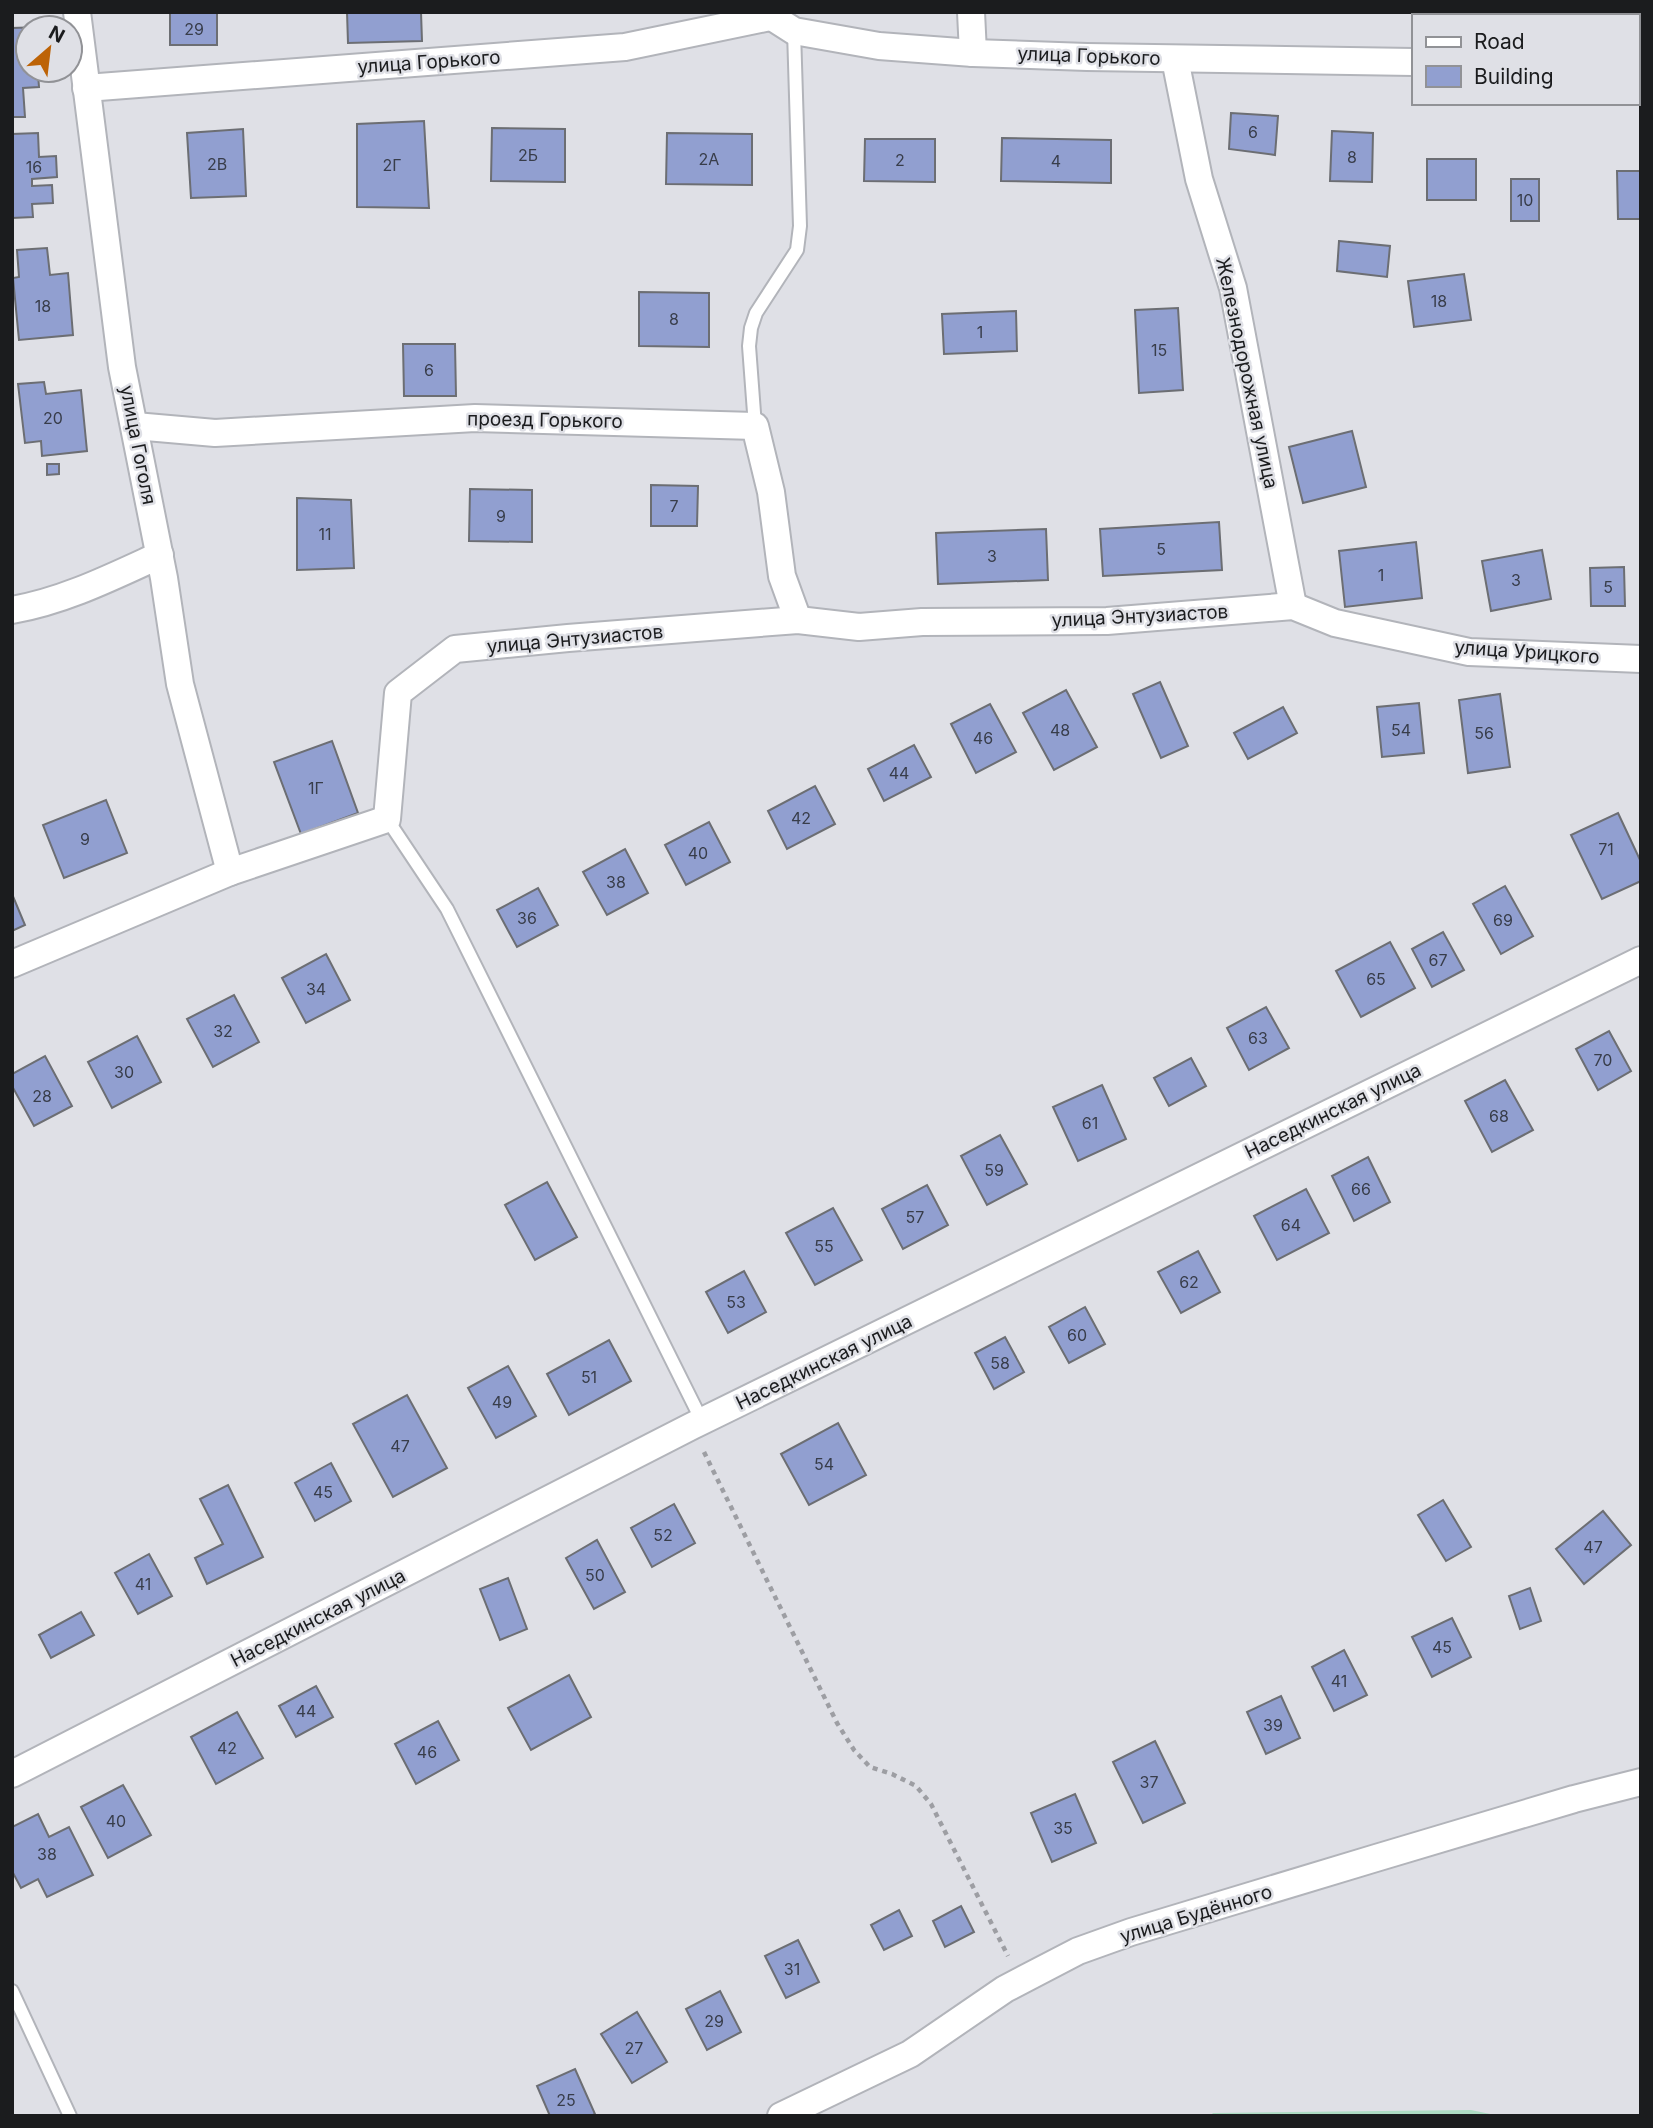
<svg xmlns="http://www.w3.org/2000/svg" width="1653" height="2128" font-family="Inter,sans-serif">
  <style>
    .green { fill: #aedcc4 }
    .building { fill: #919fd0; stroke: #6c6e73; stroke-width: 2 }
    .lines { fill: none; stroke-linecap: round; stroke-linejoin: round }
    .lane-casing { stroke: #b2b4ba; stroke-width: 16 }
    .street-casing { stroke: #b2b4ba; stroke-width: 30 }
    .path { stroke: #9d9ea3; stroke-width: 4.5; stroke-dasharray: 5 5; stroke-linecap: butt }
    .lane { stroke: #fff; stroke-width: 12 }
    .street { stroke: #fff; stroke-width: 26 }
    .labels { text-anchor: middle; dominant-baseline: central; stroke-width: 5; stroke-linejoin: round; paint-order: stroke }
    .number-label { font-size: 16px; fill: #383d4a }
    .street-label { font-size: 19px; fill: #1b1c1e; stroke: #dfe0e6 }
  </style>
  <rect width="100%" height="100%" fill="#dfe0e6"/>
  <polygon class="green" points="1471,2110 1500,2116 1210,2116 1213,2113"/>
  <g class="building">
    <rect x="170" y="12" width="47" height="33"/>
    <polygon points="347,12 421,12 422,41 348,43"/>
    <polygon points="43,27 28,28 28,70 46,70 46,73 38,74 39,87 23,88 25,117 12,117 12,28"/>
    <polygon points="1231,113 1278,116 1275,155 1229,149"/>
    <polygon points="424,121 429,208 357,207 357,124"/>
    <polygon points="492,128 565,129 565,182 491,181"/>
    <polygon points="243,129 246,196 191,198 187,133"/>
    <polygon points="1332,131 1373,133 1372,182 1330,181"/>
    <polygon points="38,133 39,157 56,156 57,177 32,179 32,186 52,185 53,203 32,204 33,217 12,218 12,134"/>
    <polygon points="667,133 752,134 752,185 666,184"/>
    <polygon points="1002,138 1111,140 1111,183 1001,181"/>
    <polygon points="865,139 935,139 935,182 864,181"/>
    <rect x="1427" y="159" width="49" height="41"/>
    <polygon points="1617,171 1641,171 1641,219 1618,219"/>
    <rect x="1511" y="179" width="28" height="42"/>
    <polygon points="1339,241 1390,246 1387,277 1337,271"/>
    <polygon points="47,248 50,275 68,273 73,335 19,340 13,278 19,277 17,250"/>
    <polygon points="1464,274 1471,320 1414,327 1408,281"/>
    <polygon points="639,292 709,293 709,347 639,346"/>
    <polygon points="1178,308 1183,390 1139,393 1135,310"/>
    <polygon points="1016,311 1017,351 944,354 942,314"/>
    <polygon points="403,344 455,344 456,396 404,396"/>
    <polygon points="44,382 46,394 81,390 87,451 42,456 41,441 25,443 18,384"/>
    <polygon points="1352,431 1366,487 1303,503 1289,447"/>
    <polygon points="47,464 59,464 59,474 47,475"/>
    <polygon points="651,485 698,486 697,526 651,526"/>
    <polygon points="470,489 532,490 532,542 469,541"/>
    <polygon points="297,498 351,500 354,568 297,570"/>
    <polygon points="1219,522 1222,570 1103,576 1100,529"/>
    <polygon points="1046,529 1048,580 938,584 936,533"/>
    <polygon points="1416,542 1422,598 1345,607 1339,551"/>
    <polygon points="1542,550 1551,599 1491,611 1482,561"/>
    <polygon points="1624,567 1625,606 1591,606 1590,568"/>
    <polygon points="1160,682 1188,746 1161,758 1133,694"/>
    <polygon points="1066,690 1097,747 1054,770 1023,713"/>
    <polygon points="1500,694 1510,767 1468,773 1459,700"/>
    <polygon points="1419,703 1424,753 1382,757 1377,707"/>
    <polygon points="990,704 1016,752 976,773 951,724"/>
    <polygon points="1283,707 1297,733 1248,759 1234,733"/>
    <polygon points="332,741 358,813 301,834 274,762"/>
    <polygon points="914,745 931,777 884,801 868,769"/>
    <polygon points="815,786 835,824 787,849 768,811"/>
    <polygon points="106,800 127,853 64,878 43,825"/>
    <polygon points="1618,813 1641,862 1641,881 1602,899 1571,835"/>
    <polygon points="709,822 730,862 686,885 665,845"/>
    <polygon points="625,849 648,893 607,915 583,872"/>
    <polygon points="1505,886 1533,936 1501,954 1473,904"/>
    <polygon points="538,888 558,925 517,947 497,910"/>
    <polygon points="12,894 25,925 12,931"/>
    <polygon points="1443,932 1464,970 1432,987 1412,949"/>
    <polygon points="1390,942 1415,988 1361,1017 1336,971"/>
    <polygon points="326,954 350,1000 306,1023 282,978"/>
    <polygon points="234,995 259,1042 213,1067 187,1019"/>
    <polygon points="1266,1007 1289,1048 1249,1070 1227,1028"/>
    <polygon points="1609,1031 1631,1071 1598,1090 1576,1049"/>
    <polygon points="137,1036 161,1082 112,1108 88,1062"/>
    <polygon points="45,1056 72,1106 34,1126 12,1086 12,1074"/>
    <polygon points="1191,1058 1206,1086 1169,1106 1154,1078"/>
    <polygon points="1505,1080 1533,1130 1492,1152 1465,1101"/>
    <polygon points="1102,1085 1126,1139 1078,1161 1053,1107"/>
    <polygon points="1000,1135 1027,1184 987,1205 961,1156"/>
    <polygon points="1368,1157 1390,1202 1354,1221 1332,1176"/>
    <polygon points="547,1182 577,1237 535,1260 505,1205"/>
    <polygon points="927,1185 948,1225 903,1249 882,1209"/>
    <polygon points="1306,1189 1329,1233 1277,1260 1254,1216"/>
    <polygon points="833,1208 862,1260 815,1285 786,1233"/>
    <polygon points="1198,1251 1220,1292 1181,1313 1158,1272"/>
    <polygon points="744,1271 766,1312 728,1333 706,1292"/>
    <polygon points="1085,1307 1105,1344 1069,1363 1049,1327"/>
    <polygon points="1005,1337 1024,1372 994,1389 975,1353"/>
    <polygon points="609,1340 631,1381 569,1415 547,1374"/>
    <polygon points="508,1366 536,1416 496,1438 468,1388"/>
    <polygon points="407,1395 447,1468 393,1497 353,1424"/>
    <polygon points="838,1423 866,1475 809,1505 781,1454"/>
    <polygon points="331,1463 351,1501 315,1521 295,1483"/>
    <polygon points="228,1485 263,1557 207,1584 195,1558 223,1544 200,1499"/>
    <polygon points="1443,1500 1471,1547 1446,1561 1418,1515"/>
    <polygon points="674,1504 695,1543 652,1567 631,1528"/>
    <polygon points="1603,1511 1631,1545 1584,1584 1556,1549"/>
    <polygon points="597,1540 625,1592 594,1609 566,1558"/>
    <polygon points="149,1554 172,1596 138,1614 115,1573"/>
    <polygon points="508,1578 527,1629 500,1640 480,1589"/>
    <polygon points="1530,1588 1541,1621 1520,1629 1509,1596"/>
    <polygon points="81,1612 94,1635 51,1658 39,1635"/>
    <polygon points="1452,1618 1471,1657 1432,1677 1412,1637"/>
    <polygon points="1344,1650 1367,1695 1334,1711 1312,1667"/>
    <polygon points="569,1675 591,1717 531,1750 508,1708"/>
    <polygon points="316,1686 333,1717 296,1737 279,1706"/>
    <polygon points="1281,1696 1300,1738 1266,1754 1247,1712"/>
    <polygon points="237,1712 263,1758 216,1784 191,1737"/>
    <polygon points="438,1721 459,1760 416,1784 395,1744"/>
    <polygon points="1155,1741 1185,1803 1143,1823 1113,1762"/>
    <polygon points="123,1785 151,1835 108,1858 81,1807"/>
    <polygon points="1075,1794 1096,1843 1052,1862 1031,1813"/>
    <polygon points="38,1814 49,1837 69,1827 93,1875 47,1897 38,1879 21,1888 12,1871 12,1827"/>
    <polygon points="961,1906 974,1932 945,1947 933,1921"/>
    <polygon points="899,1910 912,1936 884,1950 871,1925"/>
    <polygon points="798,1940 819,1982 786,1998 765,1956"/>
    <polygon points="720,1991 741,2032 707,2050 686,2009"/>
    <polygon points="637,2012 667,2062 632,2083 601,2034"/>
    <polygon points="575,2069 595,2114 591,2116 550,2116 537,2086"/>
  </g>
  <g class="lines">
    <g class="lane-casing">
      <g id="lane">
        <polyline points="755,426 749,346 751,328 756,313 797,250 800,226 794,31"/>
        <polyline points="387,819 447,909 702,1421"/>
        <polyline points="12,1991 70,2116"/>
      </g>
    </g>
    <g class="street-casing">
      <g id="street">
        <polyline points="77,12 122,367 164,578 180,684 230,872"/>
        <polyline points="764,12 794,31 879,46 973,53 1087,57 1413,62"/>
        <polyline points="971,12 973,53"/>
        <polyline points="1175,59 1199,179 1233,288 1293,606"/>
        <polyline points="1637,67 1641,67"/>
        <polyline points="86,88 625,47 770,17"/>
        <polyline points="135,426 215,433 475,418 755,426 771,492 782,576 798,620"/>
        <path d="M12,610C64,601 112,577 160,555"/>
        <polyline points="12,964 230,872 387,819 398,693 455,649 568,638 798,620 859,627 922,622 1107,621 1293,606 1335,623 1469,652 1641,659"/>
        <polyline points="12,1774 692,1426 1641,960"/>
        <polyline points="781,2116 910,2054 1005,1989 1078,1951 1131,1932 1376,1858 1574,1799 1641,1782"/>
      </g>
    </g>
    <polyline class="path" points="704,1452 837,1723 854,1750 870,1767 892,1774 916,1786 931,1804 1008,1956"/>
    <use href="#lane" class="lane"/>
    <use href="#street" class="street"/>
  </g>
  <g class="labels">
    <g class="number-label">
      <text x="194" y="29">29</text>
      <text x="1253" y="132">6</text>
      <text x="528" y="155">2Б</text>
      <text x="1352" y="157">8</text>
      <text x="709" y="159">2А</text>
      <text x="900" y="160">2</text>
      <text x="1056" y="161">4</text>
      <text x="217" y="164">2В</text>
      <text x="392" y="165">2Г</text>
      <text x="34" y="167">16</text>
      <text x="1525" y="200">10</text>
      <text x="1439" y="301">18</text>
      <text x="43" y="306">18</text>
      <text x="674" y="319">8</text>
      <text x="980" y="332">1</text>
      <text x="1159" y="350">15</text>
      <text x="429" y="370">6</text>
      <text x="53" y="418">20</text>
      <text x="674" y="506">7</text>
      <text x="501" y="516">9</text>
      <text x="325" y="534">11</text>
      <text x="1161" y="549">5</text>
      <text x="992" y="556">3</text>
      <text x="1381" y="575">1</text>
      <text x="1516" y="580">3</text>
      <text x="1608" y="587">5</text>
      <text x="1060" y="730">48</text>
      <text x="1401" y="730">54</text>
      <text x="1484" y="733">56</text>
      <text x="983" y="738">46</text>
      <text x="899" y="773">44</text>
      <text x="316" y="788">1Г</text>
      <text x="801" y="818">42</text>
      <text x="85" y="839">9</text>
      <text x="1606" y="849">71</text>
      <text x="698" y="853">40</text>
      <text x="616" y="882">38</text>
      <text x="527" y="918">36</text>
      <text x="1503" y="920">69</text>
      <text x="1438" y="960">67</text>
      <text x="1376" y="979">65</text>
      <text x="316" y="989">34</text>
      <text x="223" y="1031">32</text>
      <text x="1258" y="1038">63</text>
      <text x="1603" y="1060">70</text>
      <text x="124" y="1072">30</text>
      <text x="42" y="1096">28</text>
      <text x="1499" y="1116">68</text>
      <text x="1090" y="1123">61</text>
      <text x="994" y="1170">59</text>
      <text x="1361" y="1189">66</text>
      <text x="915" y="1217">57</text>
      <text x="1291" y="1225">64</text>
      <text x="824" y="1246">55</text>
      <text x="1189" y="1282">62</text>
      <text x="736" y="1302">53</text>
      <text x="1077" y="1335">60</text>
      <text x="1000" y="1363">58</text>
      <text x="589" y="1377">51</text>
      <text x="502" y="1402">49</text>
      <text x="400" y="1446">47</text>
      <text x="824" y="1464">54</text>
      <text x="323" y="1492">45</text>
      <text x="663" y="1535">52</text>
      <text x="1593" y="1547">47</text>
      <text x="595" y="1575">50</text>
      <text x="143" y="1584">41</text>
      <text x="1442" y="1647">45</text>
      <text x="1339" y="1681">41</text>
      <text x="306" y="1711">44</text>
      <text x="1273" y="1725">39</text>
      <text x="227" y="1748">42</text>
      <text x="427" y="1752">46</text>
      <text x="1149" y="1782">37</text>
      <text x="116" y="1821">40</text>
      <text x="1063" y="1828">35</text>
      <text x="47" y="1854">38</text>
      <text x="792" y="1969">31</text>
      <text x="714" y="2021">29</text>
      <text x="634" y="2048">27</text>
      <text x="566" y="2100">25</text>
    </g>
    <g class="street-label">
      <text transform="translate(1089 56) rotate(2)">улица Горького</text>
      <text transform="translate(429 62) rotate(-4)">улица Горького</text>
      <text transform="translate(1247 373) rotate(78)">Железнодорожная улица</text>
      <text transform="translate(545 420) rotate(1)">проезд Горького</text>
      <text transform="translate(138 445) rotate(79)">улица Гоголя</text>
      <text transform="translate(1140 616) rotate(-3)">улица Энтузиастов</text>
      <text transform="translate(575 639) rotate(-5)">улица Энтузиастов</text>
      <text transform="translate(1527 652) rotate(4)">улица Урицкого</text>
      <text transform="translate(1333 1111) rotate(-26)">Наседкинская улица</text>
      <text transform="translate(824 1362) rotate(-26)">Наседкинская улица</text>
      <text transform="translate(318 1618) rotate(-27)">Наседкинская улица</text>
      <text transform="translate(1196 1914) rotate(-17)">улица Будённого</text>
    </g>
  </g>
  <rect width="1653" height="2128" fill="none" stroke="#1b1c1e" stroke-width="28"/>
  <rect x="1412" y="14" width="228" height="91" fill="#dfe0e6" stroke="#919296" stroke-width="2"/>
  <rect x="1426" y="37" width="35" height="10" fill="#ffffff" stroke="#919296" stroke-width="2"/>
  <text x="1474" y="49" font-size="21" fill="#1b1c1e">Road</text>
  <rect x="1426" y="66" width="35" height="21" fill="#919fd0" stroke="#919296" stroke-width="2"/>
  <text x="1474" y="84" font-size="21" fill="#1b1c1e">Building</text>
  <g transform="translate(49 49) rotate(28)"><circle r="33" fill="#dfe0e6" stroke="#919296" stroke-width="2"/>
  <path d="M0-5L12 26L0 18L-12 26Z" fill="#bd6306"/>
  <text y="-10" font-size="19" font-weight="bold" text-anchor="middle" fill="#1b1c1e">N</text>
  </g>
</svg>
